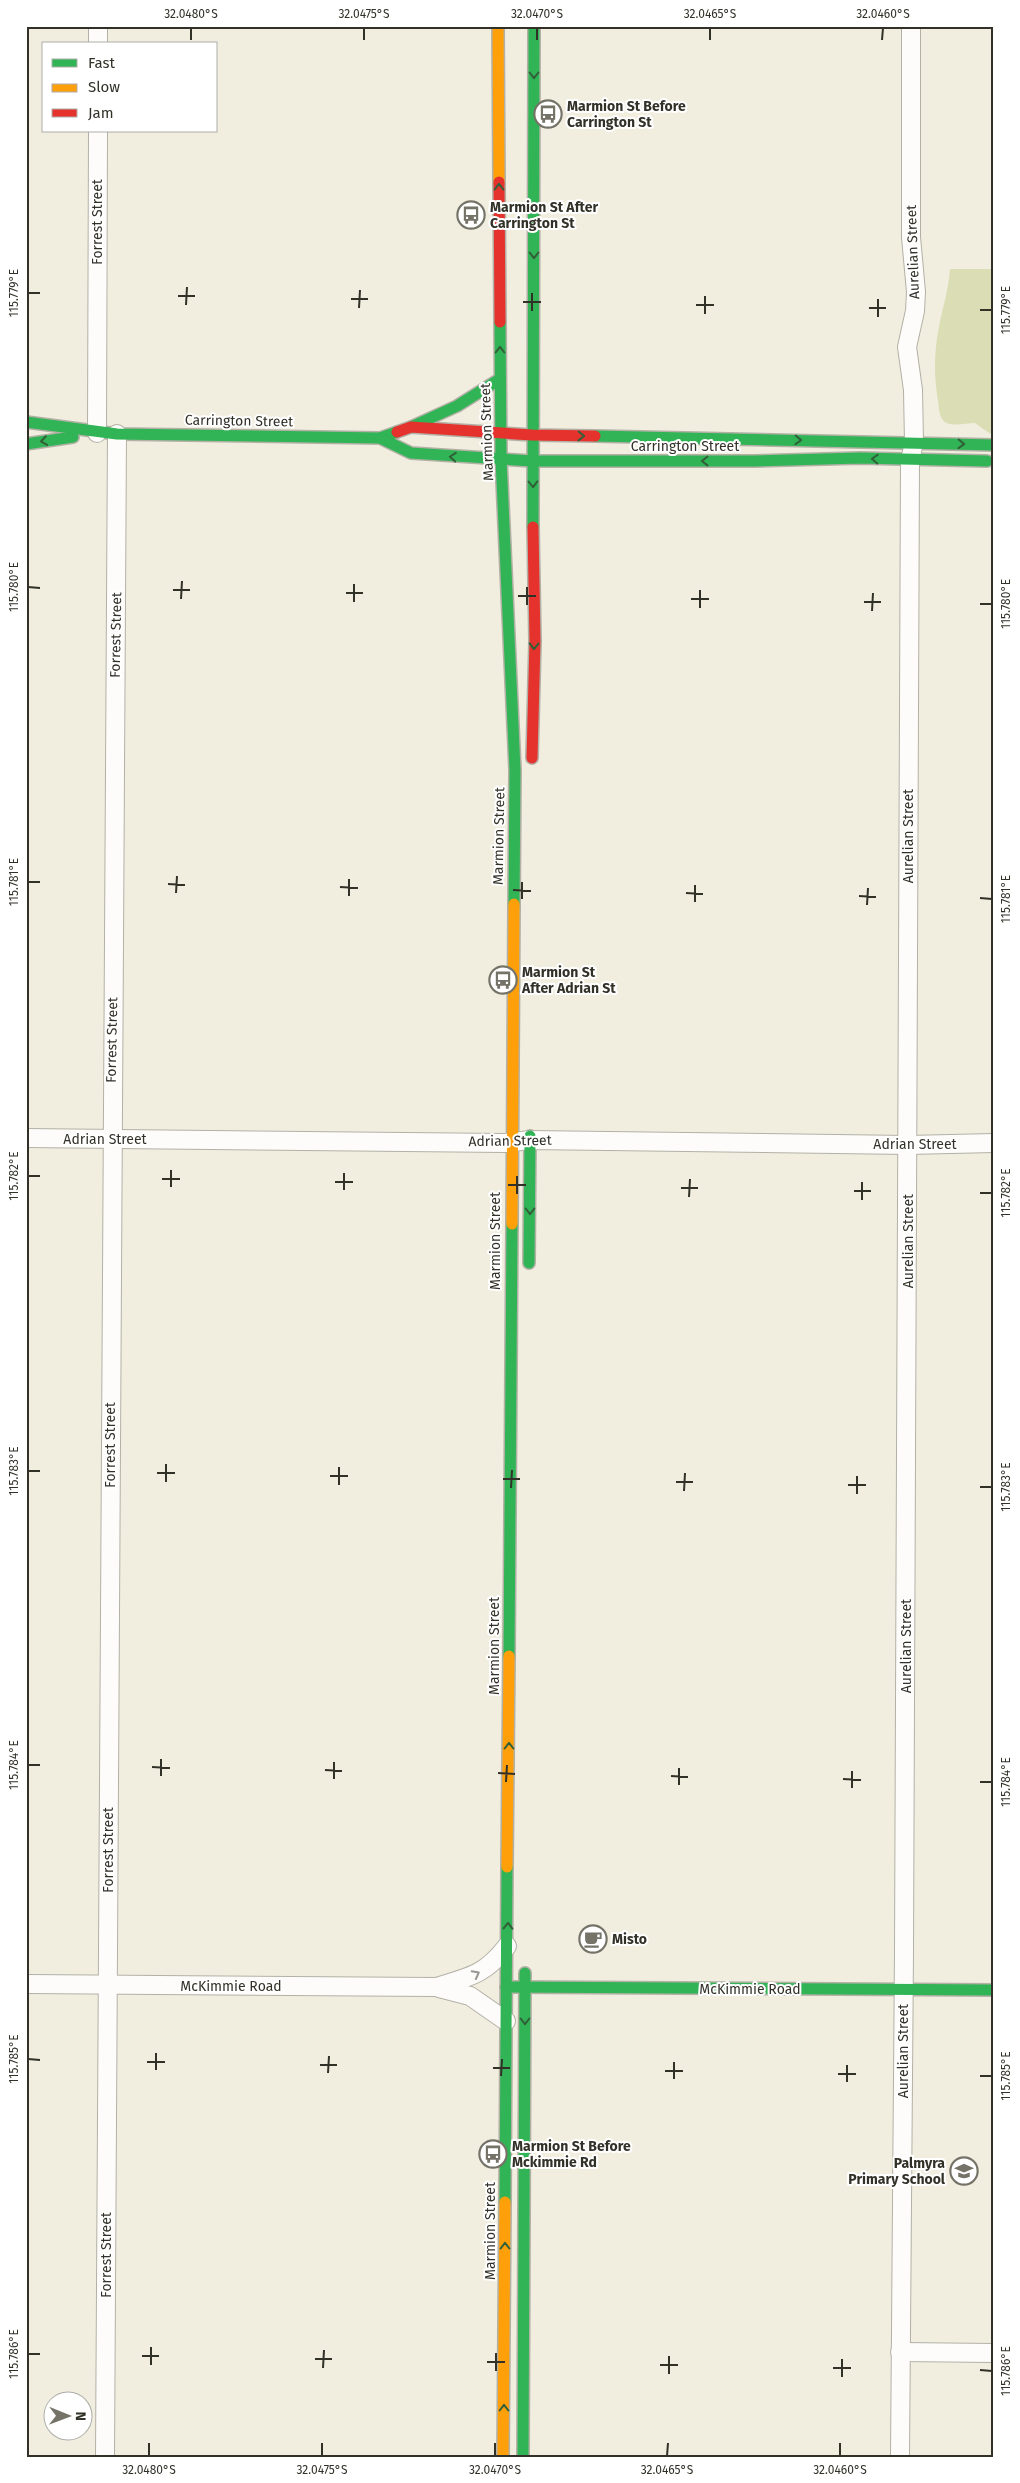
<svg xmlns="http://www.w3.org/2000/svg" width="1020" height="2483" font-family="'Fira Sans',sans-serif">
  <style>
    .green { fill: #dbddb5 }
    .lines { fill: none; stroke-linecap: round; stroke-linejoin: round }
    .street-casing { stroke: #b3b1a6; stroke-width: 20 }
    .fast-casing { stroke: #b3b1a6; stroke-width: 14 }
    .slow-casing { stroke: #b3b1a6; stroke-width: 14 }
    .jam-casing { stroke: #b3b1a6; stroke-width: 14 }
    .street { stroke: #fdfcfa; stroke-width: 18 }
    .fast { stroke: #30b455; stroke-width: 11 }
    .slow { stroke: #ff9f0a; stroke-width: 11 }
    .jam { stroke: #e5322d; stroke-width: 11 }
    .oneway { stroke: #315f38 }
    .oneway2 { stroke: #989691 }
    .ticks { fill: none; stroke: #323128; stroke-width: 2 }
    .labels { text-anchor: middle; dominant-baseline: central; stroke-width: 4; stroke-linejoin: round; paint-order: stroke }
    .poi-label { font-size: 14px; font-weight: bold; fill: #323128; stroke: #fff; text-anchor: start }
    .street-label { font-size: 14px; fill: #323128; stroke: #fff }
    .neatline { fill: none; stroke: #323128; stroke-width: 2 }
    .ticks-label { font-size: 12px; text-anchor: middle; fill: #323128 }
  </style>
  <rect width="100%" height="100%" fill="#f1eee0"/>
  <path class="green" d="M950,269H994V434L989,433L975,423C967,423 952,427 945,422C939,418 939,408 938,401C934,378 934,355 938,332C942,309 948,293 950,269Z"/>
  <g class="lines">
    <g class="street-casing">
      <g id="street">
        <polyline points="98,44 98,26"/>
        <polyline points="97,433 98,131"/>
        <polyline points="26,1138 505,1143 530,1140 908,1145 994,1143"/>
        <path d="M26,1984L436,1987C469,1977 485,1975 507,1946"/>
        <polyline points="439,1988 470,1996 506,2021"/>
        <polyline points="900,2352 994,2353"/>
        <polyline points="105,2457 117,434"/>
        <polyline points="900,2457 904,1951 910,460 914,443 913,390 907,347 915,311 916,292 911,237 911,26"/>
      </g>
    </g>
    <g class="fast-casing">
      <g id="fast">
        <polyline points="500,322 501,459 515,770 514,904"/>
        <polyline points="26,422 117,434 380,438 397,432"/>
        <polyline points="411,427 457,406 500,379"/>
        <polyline points="595,436 994,445"/>
        <polyline points="380,438 411,453 532,461 754,461 860,458 987,461"/>
        <polyline points="26,444 73,437"/>
        <polyline points="533,527 534,26"/>
        <polyline points="529,1263 530,1136"/>
        <polyline points="509,1656 512,1224"/>
        <polyline points="506,1987 994,1990"/>
        <polyline points="505,2202 507,1867"/>
        <polyline points="523,2457 525,1973"/>
      </g>
    </g>
    <g class="slow-casing">
      <g id="slow">
        <polyline points="498,26 499,182"/>
        <polyline points="512,1224 514,904"/>
        <polyline points="507,1867 509,1656"/>
        <polyline points="503,2457 505,2202"/>
      </g>
    </g>
    <g class="jam-casing">
      <g id="jam">
        <polyline points="499,182 500,322"/>
        <polyline points="397,432 411,427 532,435 595,436"/>
        <polyline points="532,758 535,641 533,527"/>
      </g>
    </g>
    <use href="#street" class="street"/>
    <use href="#fast" class="fast"/>
    <use href="#slow" class="slow"/>
    <use href="#jam" class="jam"/>
  </g>
  <defs><path id="oneway-chevron" d="M-2-3.5L2.5 0L-2 3.5" fill="none" stroke-width="1.6" stroke-linecap="round" stroke-linejoin="round" transform="scale(1.25)"/></defs>
  <g class="oneway">
    <use href="#oneway-chevron" transform="translate(534 75) rotate(90)"/>
    <use href="#oneway-chevron" transform="translate(499 187) rotate(-90)"/>
    <use href="#oneway-chevron" transform="translate(534 255) rotate(90)"/>
    <use href="#oneway-chevron" transform="translate(500 350) rotate(-90)"/>
    <use href="#oneway-chevron" transform="translate(581 436) rotate(1)"/>
    <use href="#oneway-chevron" transform="translate(798 440) rotate(2)"/>
    <use href="#oneway-chevron" transform="translate(44 441) rotate(172)"/>
    <use href="#oneway-chevron" transform="translate(961 444) rotate(2)"/>
    <use href="#oneway-chevron" transform="translate(453 457) rotate(-176)"/>
    <use href="#oneway-chevron" transform="translate(875 459) rotate(-177)"/>
    <use href="#oneway-chevron" transform="translate(705 461) rotate(-180)"/>
    <use href="#oneway-chevron" transform="translate(533 484) rotate(89)"/>
    <use href="#oneway-chevron" transform="translate(534 646) rotate(91)"/>
    <use href="#oneway-chevron" transform="translate(530 1211) rotate(90)"/>
    <use href="#oneway-chevron" transform="translate(509 1746) rotate(-90)"/>
    <use href="#oneway-chevron" transform="translate(508 1926) rotate(-89)"/>
    <use href="#oneway-chevron" transform="translate(525 2021) rotate(90)"/>
    <use href="#oneway-chevron" transform="translate(505 2246) rotate(-90)"/>
    <use href="#oneway-chevron" transform="translate(504 2408) rotate(-90)"/>
  </g>
  <use class="oneway2" href="#oneway-chevron" transform="translate(476 1974) rotate(-28)"/>
  <path class="ticks" d="M191,40V28M364,40V28M537,40V28M710,40V28M882,40L883,28M28,293H40M178,296H195M351,299H368M523,302H541M186,305L187,287M696,305H714M359,308L360,290M869,308H886M980,310H992M532,311V293M705,314V296M878,317V299M28,587L40,588M173,590H190M346,593H363M518,596H536M181,599L182,581M691,599H709M354,602V584M864,602H881M980,604H992M527,605V587M700,608V590M872,611L873,593M28,882H40M168,884L185,885M340,887L358,888M513,890L531,891M176,893L177,876M686,893L703,894M349,896V879M859,896L876,897M980,898L992,899M522,899V882M695,902V885M867,905L868,888M28,1176H40M162,1179H180M335,1182H353M508,1185H526M171,1187V1170M681,1188H698M344,1190V1173M854,1191H871M980,1193H992M517,1194V1176M689,1197L690,1179M862,1200V1182M28,1471H40M157,1473H175M330,1476H348M503,1479H520M166,1482V1464M676,1482H693M339,1485V1467M848,1485H866M980,1487H992M511,1488L512,1470M684,1491L685,1473M857,1494V1476M28,1765H40M152,1767L170,1768M325,1770L342,1771M498,1773L515,1774M161,1776V1759M671,1776L688,1777M334,1779V1762M843,1779L861,1780M506,1782L507,1765M980,1782H992M679,1785V1768M852,1788V1771M28,2059L40,2060M147,2062H165M320,2065H337M493,2068H510M156,2070V2053M665,2071H683M328,2073L329,2056M838,2074H856M501,2076L502,2059M980,2076H992M674,2079V2062M847,2082V2065M28,2354H40M142,2356H159M315,2359H332M487,2362H505M151,2365V2347M660,2365H678M323,2368L324,2350M833,2368H851M980,2370L992,2371M496,2371V2353M669,2374V2356M842,2377V2359M149,2456V2443M322,2456V2443M495,2456V2443M667,2456L668,2443M840,2456V2443"/>
  <defs>
    <g id="bus-ring" transform="scale(1.4375)"><circle r="9.5" fill="#fff" stroke="#757368" stroke-width="1.5"/><path d="M-5-6H5V4H4V6H2V4H-2V6H-4V4H-5ZM-3.5-4V0h7V-4ZM-3.5 1.2v1.5H-2V1.2ZM2 1.2v1.5H3.5V1.2Z" fill="#757368"/></g>
    <g id="cafe-ring" transform="scale(1.4375)"><circle r="9.5" fill="#fff" stroke="#757368" stroke-width="1.5"/><path d="M-5.5-4.5H6V0H3Q3 3.5 0 3.5H-2.5Q-5.5 3.5-5.5 0ZM3-3.2v2h1.7v-2ZM-6 4.5H4V6H-6Z" fill="#757368"/></g>
    <g id="school-ring" transform="scale(1.4375)"><circle r="9.5" fill="#fff" stroke="#757368" stroke-width="1.5"/><path d="M0-5L7-2L0 1L-7-2ZM-4 1L0 2.5L4 1V4Q0 6-4 4Z" fill="#757368"/></g>
  </defs>
  <g fill-rule="evenodd">
    <use href="#bus-ring" x="548" y="114"/>
    <use href="#bus-ring" x="471" y="215"/>
    <use href="#bus-ring" x="503" y="980"/>
    <use href="#cafe-ring" x="593" y="1939"/>
    <use href="#bus-ring" x="493" y="2154"/>
    <use href="#school-ring" x="964" y="2171"/>
  </g>
  <g class="labels">
    <g class="poi-label">
      <text x="567" y="106">Marmion St Before<tspan x="567" dy="16">Carrington St</tspan></text>
      <text x="490" y="207">Marmion St After<tspan x="490" dy="16">Carrington St</tspan></text>
      <text x="522" y="972">Marmion St<tspan x="522" dy="16">After Adrian St</tspan></text>
      <text x="612" y="1939">Misto</text>
      <text x="512" y="2146">Marmion St Before<tspan x="512" dy="16">Mckimmie Rd</tspan></text>
      <text x="945" y="2163" text-anchor="end">Palmyra<tspan x="945" dy="16">Primary School</tspan></text>
    </g>
    <g class="street-label">
      <text transform="translate(97 222) rotate(-90)">Forrest Street</text>
      <text transform="translate(913 252) rotate(-92)">Aurelian Street</text>
      <text transform="translate(239 421) rotate(1)">Carrington Street</text>
      <text transform="translate(487 432) rotate(-92)">Marmion Street</text>
      <text x="685" y="446">Carrington Street</text>
      <text transform="translate(116 635) rotate(-89)">Forrest Street</text>
      <text transform="translate(499 836) rotate(-89)">Marmion Street</text>
      <text transform="translate(908 836) rotate(-90)">Aurelian Street</text>
      <text transform="translate(112 1040) rotate(-89)">Forrest Street</text>
      <text x="105" y="1139">Adrian Street</text>
      <text transform="translate(510 1141) rotate(-1)">Adrian Street</text>
      <text x="915" y="1144">Adrian Street</text>
      <text transform="translate(495 1241) rotate(-90)">Marmion Street</text>
      <text transform="translate(908 1241) rotate(-90)">Aurelian Street</text>
      <text transform="translate(110 1445) rotate(-90)">Forrest Street</text>
      <text transform="translate(494 1646) rotate(-90)">Marmion Street</text>
      <text transform="translate(906 1646) rotate(-90)">Aurelian Street</text>
      <text transform="translate(108 1850) rotate(-90)">Forrest Street</text>
      <text x="231" y="1986">McKimmie Road</text>
      <text x="750" y="1989">McKimmie Road</text>
      <text transform="translate(903 2051) rotate(-90)">Aurelian Street</text>
      <text transform="translate(490 2231) rotate(-90)">Marmion Street</text>
      <text transform="translate(106 2255) rotate(-90)">Forrest Street</text>
    </g>
  </g>
  <rect width="1020" height="2483" fill="none" stroke="#ffffff" stroke-width="55"/>
  <rect x="42" y="42" width="175" height="90" fill="#ffffff" stroke="#adada9"/>
  <rect x="52" y="59" width="25" height="8" fill="#30b455" stroke="#adada9"/>
  <text x="88" y="68" font-size="15" fill="#323128">Fast</text>
  <rect x="52" y="84" width="25" height="8" fill="#ff9f0a" stroke="#adada9"/>
  <text x="88" y="92" font-size="15" fill="#323128">Slow</text>
  <rect x="52" y="109" width="25" height="8" fill="#e5322d" stroke="#adada9"/>
  <text x="88" y="118" font-size="15" fill="#323128">Jam</text>
  <g transform="translate(68 2416) rotate(91)"><circle r="24" fill="#ffffff" stroke="#adada9"/>
  <path d="M0-4L9 19L0 12L-9 19Z" fill="#757368"/>
  <text y="-8" font-size="14" font-weight="bold" text-anchor="middle" fill="#323128">N</text>
  </g>
  <rect x="28" y="28" width="964" height="2428" class="neatline"/>
  <g class="ticks-label">
    <text x="191" y="18">32.0480°S</text>
    <text x="364" y="18">32.0475°S</text>
    <text x="537" y="18">32.0470°S</text>
    <text x="710" y="18">32.0465°S</text>
    <text x="883" y="18">32.0460°S</text>
    <text transform="translate(14 293) rotate(-90)" y="4">115.779°E</text>
    <text transform="translate(1006 310) rotate(-90)" y="4">115.779°E</text>
    <text transform="translate(14 587) rotate(-90)" y="4">115.780°E</text>
    <text transform="translate(1006 604) rotate(-90)" y="4">115.780°E</text>
    <text transform="translate(14 882) rotate(-90)" y="4">115.781°E</text>
    <text transform="translate(1006 899) rotate(-90)" y="4">115.781°E</text>
    <text transform="translate(14 1176) rotate(-90)" y="4">115.782°E</text>
    <text transform="translate(1006 1193) rotate(-90)" y="4">115.782°E</text>
    <text transform="translate(14 1471) rotate(-90)" y="4">115.783°E</text>
    <text transform="translate(1006 1487) rotate(-90)" y="4">115.783°E</text>
    <text transform="translate(14 1765) rotate(-90)" y="4">115.784°E</text>
    <text transform="translate(1006 1782) rotate(-90)" y="4">115.784°E</text>
    <text transform="translate(14 2059) rotate(-90)" y="4">115.785°E</text>
    <text transform="translate(1006 2076) rotate(-90)" y="4">115.785°E</text>
    <text transform="translate(14 2354) rotate(-90)" y="4">115.786°E</text>
    <text transform="translate(1006 2371) rotate(-90)" y="4">115.786°E</text>
    <text x="149" y="2474">32.0480°S</text>
    <text x="322" y="2474">32.0475°S</text>
    <text x="495" y="2474">32.0470°S</text>
    <text x="667" y="2474">32.0465°S</text>
    <text x="840" y="2474">32.0460°S</text>
  </g>
</svg>
